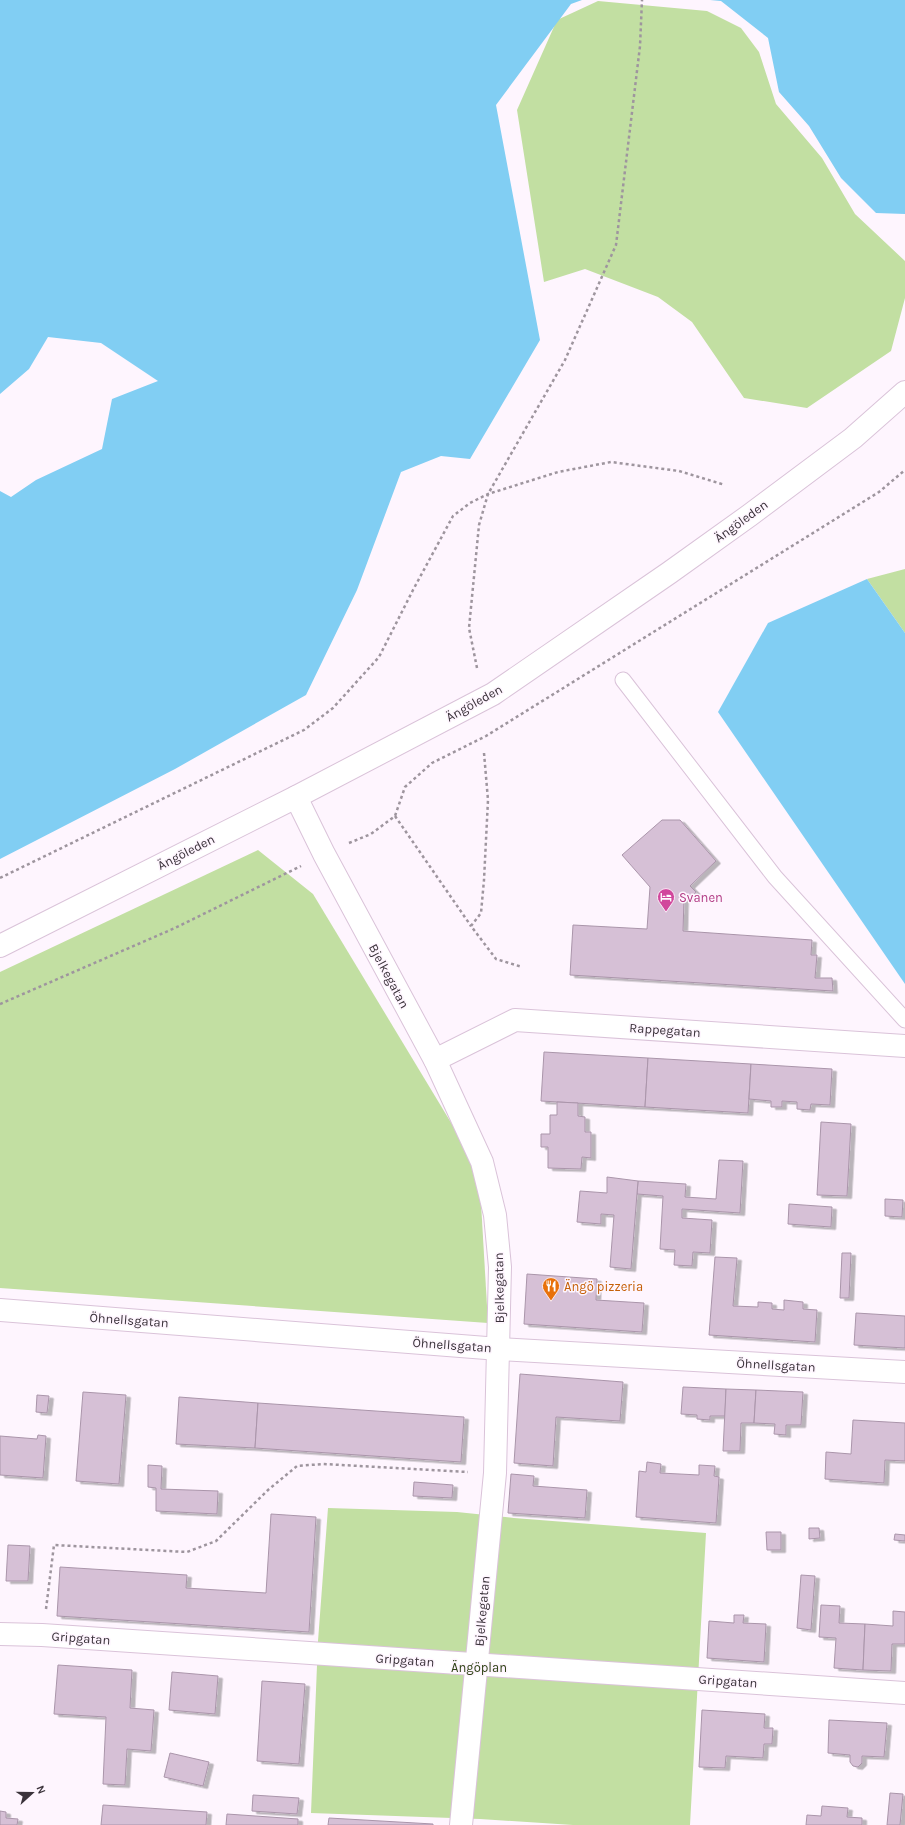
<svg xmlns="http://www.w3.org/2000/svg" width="905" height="1825" font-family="Karla,sans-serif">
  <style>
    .green { fill: #c2dfa2 }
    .water { fill: #81cef3 }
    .building { fill: #d6c0d6; stroke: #aa95aa; filter: url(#shadow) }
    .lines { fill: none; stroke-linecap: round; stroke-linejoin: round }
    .service-casing { stroke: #dac3d9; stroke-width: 17 }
    .minor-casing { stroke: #dac3d9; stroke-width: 24 }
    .secondary-casing { stroke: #dac3d9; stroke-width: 24 }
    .path { stroke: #9e959e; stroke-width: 2.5; stroke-dasharray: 3 3; stroke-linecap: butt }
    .service { stroke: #fff; stroke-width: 15 }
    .minor { stroke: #fff; stroke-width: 22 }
    .secondary { stroke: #fff; stroke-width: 22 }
    .labels { text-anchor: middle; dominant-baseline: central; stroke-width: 3; stroke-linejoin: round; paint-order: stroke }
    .street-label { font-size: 13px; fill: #3a323a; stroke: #fef5fe }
    .hotel-label { font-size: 13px; fill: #b23c85; stroke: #fef5fe; text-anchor: start }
    .food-label { font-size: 13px; fill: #c56008; stroke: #fef5fe; text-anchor: start }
    .park-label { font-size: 13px; fill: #2f4215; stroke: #fef5fe }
  </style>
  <defs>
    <filter id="shadow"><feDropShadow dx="4.5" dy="2.5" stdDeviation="0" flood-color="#0004"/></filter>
  </defs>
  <rect width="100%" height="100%" fill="#fef5fe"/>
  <g class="green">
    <polygon points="598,1 707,11 741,28 759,52 776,104 822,158 855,214 905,261 905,298 891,351 807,408 744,398 692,322 658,297 585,269 544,282 517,110 557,20"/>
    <polygon points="905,569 905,633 867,579"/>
    <polygon points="258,850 313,894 479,1169 488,1323 0,1288 0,972"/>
    <polygon points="328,1508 457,1512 514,1518 706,1533 690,1825 573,1825 480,1819 311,1813 318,1641"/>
  </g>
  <g class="water">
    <polygon points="0,0 582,0 571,4 496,105 540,340 470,459 441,456 401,472 357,590 306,695 175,769 0,859 0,491 11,497 36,480 102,449 112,399 158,381 101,343 48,337 29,369 0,394"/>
    <polygon points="710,0 905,0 905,214 876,213 841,178 809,126 779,92 768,38 721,1"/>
    <polygon points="867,579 905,633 905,984 718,712 768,623"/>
  </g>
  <g class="building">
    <polygon points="662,820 680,820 716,861 690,886 696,892 692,898 684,899 683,931 812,940 811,955 817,955 815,978 832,978 833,991 570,975 573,925 647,929 650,887 622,855"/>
    <polygon points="544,1052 648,1058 645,1107 541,1101"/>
    <polygon points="648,1058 751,1064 748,1113 645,1107"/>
    <polygon points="751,1064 832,1069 830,1105 811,1104 810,1110 797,1109 797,1102 782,1101 782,1107 771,1107 771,1101 749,1099"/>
    <polygon points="557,1102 578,1103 578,1116 585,1117 585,1132 591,1132 591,1158 582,1157 581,1169 548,1168 548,1147 541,1147 541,1134 550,1134 550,1115 557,1115"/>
    <polygon points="821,1122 851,1124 847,1196 817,1195"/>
    <polygon points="719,1160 743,1161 740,1213 682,1209 682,1218 712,1220 710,1253 693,1252 692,1266 674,1265 675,1250 660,1249 663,1196 637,1194 638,1181 686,1184 685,1197 716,1199"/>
    <polygon points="607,1177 638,1181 631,1269 610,1267 614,1215 601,1214 601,1224 577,1222 580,1191 607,1193"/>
    <polygon points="885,1199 903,1200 902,1217 885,1216"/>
    <polygon points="789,1204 832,1207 831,1227 788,1224"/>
    <polygon points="842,1253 851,1253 849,1298 840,1298"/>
    <polygon points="715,1257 737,1258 733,1306 758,1307 758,1302 772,1303 772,1309 784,1310 784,1300 803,1302 803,1309 817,1310 815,1342 709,1335"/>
    <polygon points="527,1274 597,1279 596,1300 644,1303 642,1332 524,1324"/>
    <polygon points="856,1313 905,1316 905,1348 854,1345"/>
    <polygon points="520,1374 623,1382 620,1421 556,1417 553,1466 514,1463"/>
    <polygon points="683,1387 726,1389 725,1416 710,1416 710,1420 697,1419 697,1415 681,1414"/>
    <polygon points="726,1389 756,1390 754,1423 741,1423 740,1451 723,1451"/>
    <polygon points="756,1390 803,1392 801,1425 786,1425 786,1435 774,1434 775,1424 754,1423"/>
    <polygon points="83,1392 126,1395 119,1484 76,1481"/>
    <polygon points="37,1395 49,1396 47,1413 36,1412"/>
    <polygon points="179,1397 258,1403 255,1448 176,1444"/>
    <polygon points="258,1403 464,1417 461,1462 255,1448"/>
    <polygon points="853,1420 905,1423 905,1461 885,1460 884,1483 825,1479 826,1452 851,1454"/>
    <polygon points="38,1435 46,1436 43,1478 0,1475 0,1436 37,1439"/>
    <polygon points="647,1462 661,1464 660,1473 699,1475 699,1465 715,1466 714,1476 719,1477 716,1523 636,1517 639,1471 646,1472"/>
    <polygon points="148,1465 162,1466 161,1489 218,1491 217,1514 156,1511 156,1488 148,1487"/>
    <polygon points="511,1474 534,1476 533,1486 587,1490 585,1518 508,1513"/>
    <polygon points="414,1482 453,1485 452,1498 413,1496"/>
    <polygon points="271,1514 316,1517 309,1632 57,1616 60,1567 187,1575 186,1588 266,1593"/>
    <polygon points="809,1528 819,1528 820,1538 809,1539"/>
    <polygon points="766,1532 781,1532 781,1550 767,1550"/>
    <polygon points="895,1534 905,1535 905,1541 894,1540"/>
    <polygon points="8,1545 30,1546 28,1581 6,1581"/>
    <polygon points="801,1575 815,1576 811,1630 797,1628"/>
    <polygon points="821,1605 840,1606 839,1623 865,1624 863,1670 834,1668 836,1638 819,1637"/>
    <polygon points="893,1611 905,1612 905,1644 892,1644 891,1671 863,1670 865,1624 893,1626"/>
    <polygon points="734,1615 744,1615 743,1623 766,1624 764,1662 707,1658 709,1621 734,1623"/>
    <polygon points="58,1665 132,1670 130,1708 154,1710 151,1751 127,1749 125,1785 103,1784 106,1717 54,1714"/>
    <polygon points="172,1672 218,1676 215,1714 169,1710"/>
    <polygon points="262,1681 305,1684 299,1764 257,1761"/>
    <polygon points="702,1710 765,1714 764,1728 773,1728 772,1744 764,1744 763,1758 726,1756 725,1768 699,1767"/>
    <polygon points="829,1720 887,1723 884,1757 862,1756 862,1763 858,1767 853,1766 850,1762 850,1755 828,1753"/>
    <polygon points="170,1753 209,1762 203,1786 164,1777"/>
    <polygon points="890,1793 903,1794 900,1825 887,1825"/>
    <polygon points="253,1795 299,1798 297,1814 252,1811"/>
    <polygon points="103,1805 207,1812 206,1825 101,1825"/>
    <polygon points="822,1806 848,1808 847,1817 862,1818 862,1825 806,1825 807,1815 821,1816"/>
    <polygon points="0,1811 6,1812 6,1818 18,1819 17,1825 0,1825"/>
    <polygon points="227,1814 298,1819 298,1825 226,1825"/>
    <polygon points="329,1818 433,1824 433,1825 328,1825"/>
  </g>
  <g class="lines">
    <g class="service-casing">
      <polyline id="service" points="623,680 775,877 905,1020"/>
    </g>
    <g class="minor-casing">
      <g id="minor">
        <polyline points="296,797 324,854 435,1060 482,1162 495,1215 500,1267 495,1473 461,1825"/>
        <polyline points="435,1060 515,1020 905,1046"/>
        <polyline points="0,1310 499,1349 905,1372"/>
        <polyline points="0,1634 42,1635 905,1693"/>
      </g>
    </g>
    <g class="secondary-casing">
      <polyline id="secondary" points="0,946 296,797 493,694 669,573 750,515 853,438 905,392"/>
    </g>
    <g class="path">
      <polyline points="477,668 469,628 479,525 488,494 565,360 616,245 640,46 642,0"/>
      <polyline points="484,753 488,800 484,880 481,913 471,926 496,959 522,967"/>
      <polyline points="395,816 471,926"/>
      <polyline points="349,843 371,834 395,816 405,787 432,763 486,736 879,492 905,470"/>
      <polyline points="0,878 304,730 333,708 379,657 413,590 453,516 470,503 488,494 558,472 611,462 679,471 725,485"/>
      <polyline points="0,1004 175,928 301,866"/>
      <polyline points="46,1609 54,1545 187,1552 216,1541 268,1490 297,1466 323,1464 468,1472"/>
    </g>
    <use href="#service" class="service"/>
    <use href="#minor" class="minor"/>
    <use href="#secondary" class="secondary"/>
  </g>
  <defs>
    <g id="hotel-pin" transform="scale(0.9)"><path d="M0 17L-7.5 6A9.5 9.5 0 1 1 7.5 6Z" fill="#d1479c" stroke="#fef5fe"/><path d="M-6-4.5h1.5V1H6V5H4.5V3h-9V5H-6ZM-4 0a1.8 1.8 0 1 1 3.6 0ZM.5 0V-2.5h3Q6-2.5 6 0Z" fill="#fff"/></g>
    <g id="restaurant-pin" transform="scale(0.9)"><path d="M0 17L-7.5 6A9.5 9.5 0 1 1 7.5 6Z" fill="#e8710a" stroke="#fef5fe"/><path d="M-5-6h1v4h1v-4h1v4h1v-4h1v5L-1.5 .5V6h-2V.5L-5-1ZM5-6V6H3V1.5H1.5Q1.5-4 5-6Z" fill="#fff"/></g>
  </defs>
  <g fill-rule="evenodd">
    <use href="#hotel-pin" x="666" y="897"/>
    <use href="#restaurant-pin" x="551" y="1286"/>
  </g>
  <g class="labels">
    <g class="street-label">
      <text transform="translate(741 521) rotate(-36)">Ängöleden</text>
      <text transform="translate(474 703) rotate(-29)">Ängöleden</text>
      <text transform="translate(186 852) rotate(-27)">Ängöleden</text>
      <text transform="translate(389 976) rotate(62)">Bjelkegatan</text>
      <text transform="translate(665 1030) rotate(4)">Rappegatan</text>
      <text transform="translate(499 1288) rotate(-91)">Bjelkegatan</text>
      <text transform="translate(129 1320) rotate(4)">Öhnellsgatan</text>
      <text transform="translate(452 1345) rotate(4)">Öhnellsgatan</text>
      <text transform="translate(776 1365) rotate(3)">Öhnellsgatan</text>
      <text transform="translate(482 1611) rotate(-85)">Bjelkegatan</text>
      <text transform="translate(81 1638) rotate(4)">Gripgatan</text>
      <text transform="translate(405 1660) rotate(4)">Gripgatan</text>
      <text transform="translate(728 1681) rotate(4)">Gripgatan</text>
    </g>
    <g class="hotel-label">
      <text x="679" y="897">Svanen</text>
    </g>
    <g class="food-label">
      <text x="564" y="1286">Ängö pizzeria</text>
    </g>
    <g class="park-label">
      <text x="479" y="1667">Ängöplan</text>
    </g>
  </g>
  <g transform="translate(32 1793) rotate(69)" stroke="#fef5fe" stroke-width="3" paint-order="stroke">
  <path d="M0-3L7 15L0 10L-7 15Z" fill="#3a323a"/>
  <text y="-6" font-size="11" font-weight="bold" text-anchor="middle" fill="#3a323a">N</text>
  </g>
</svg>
